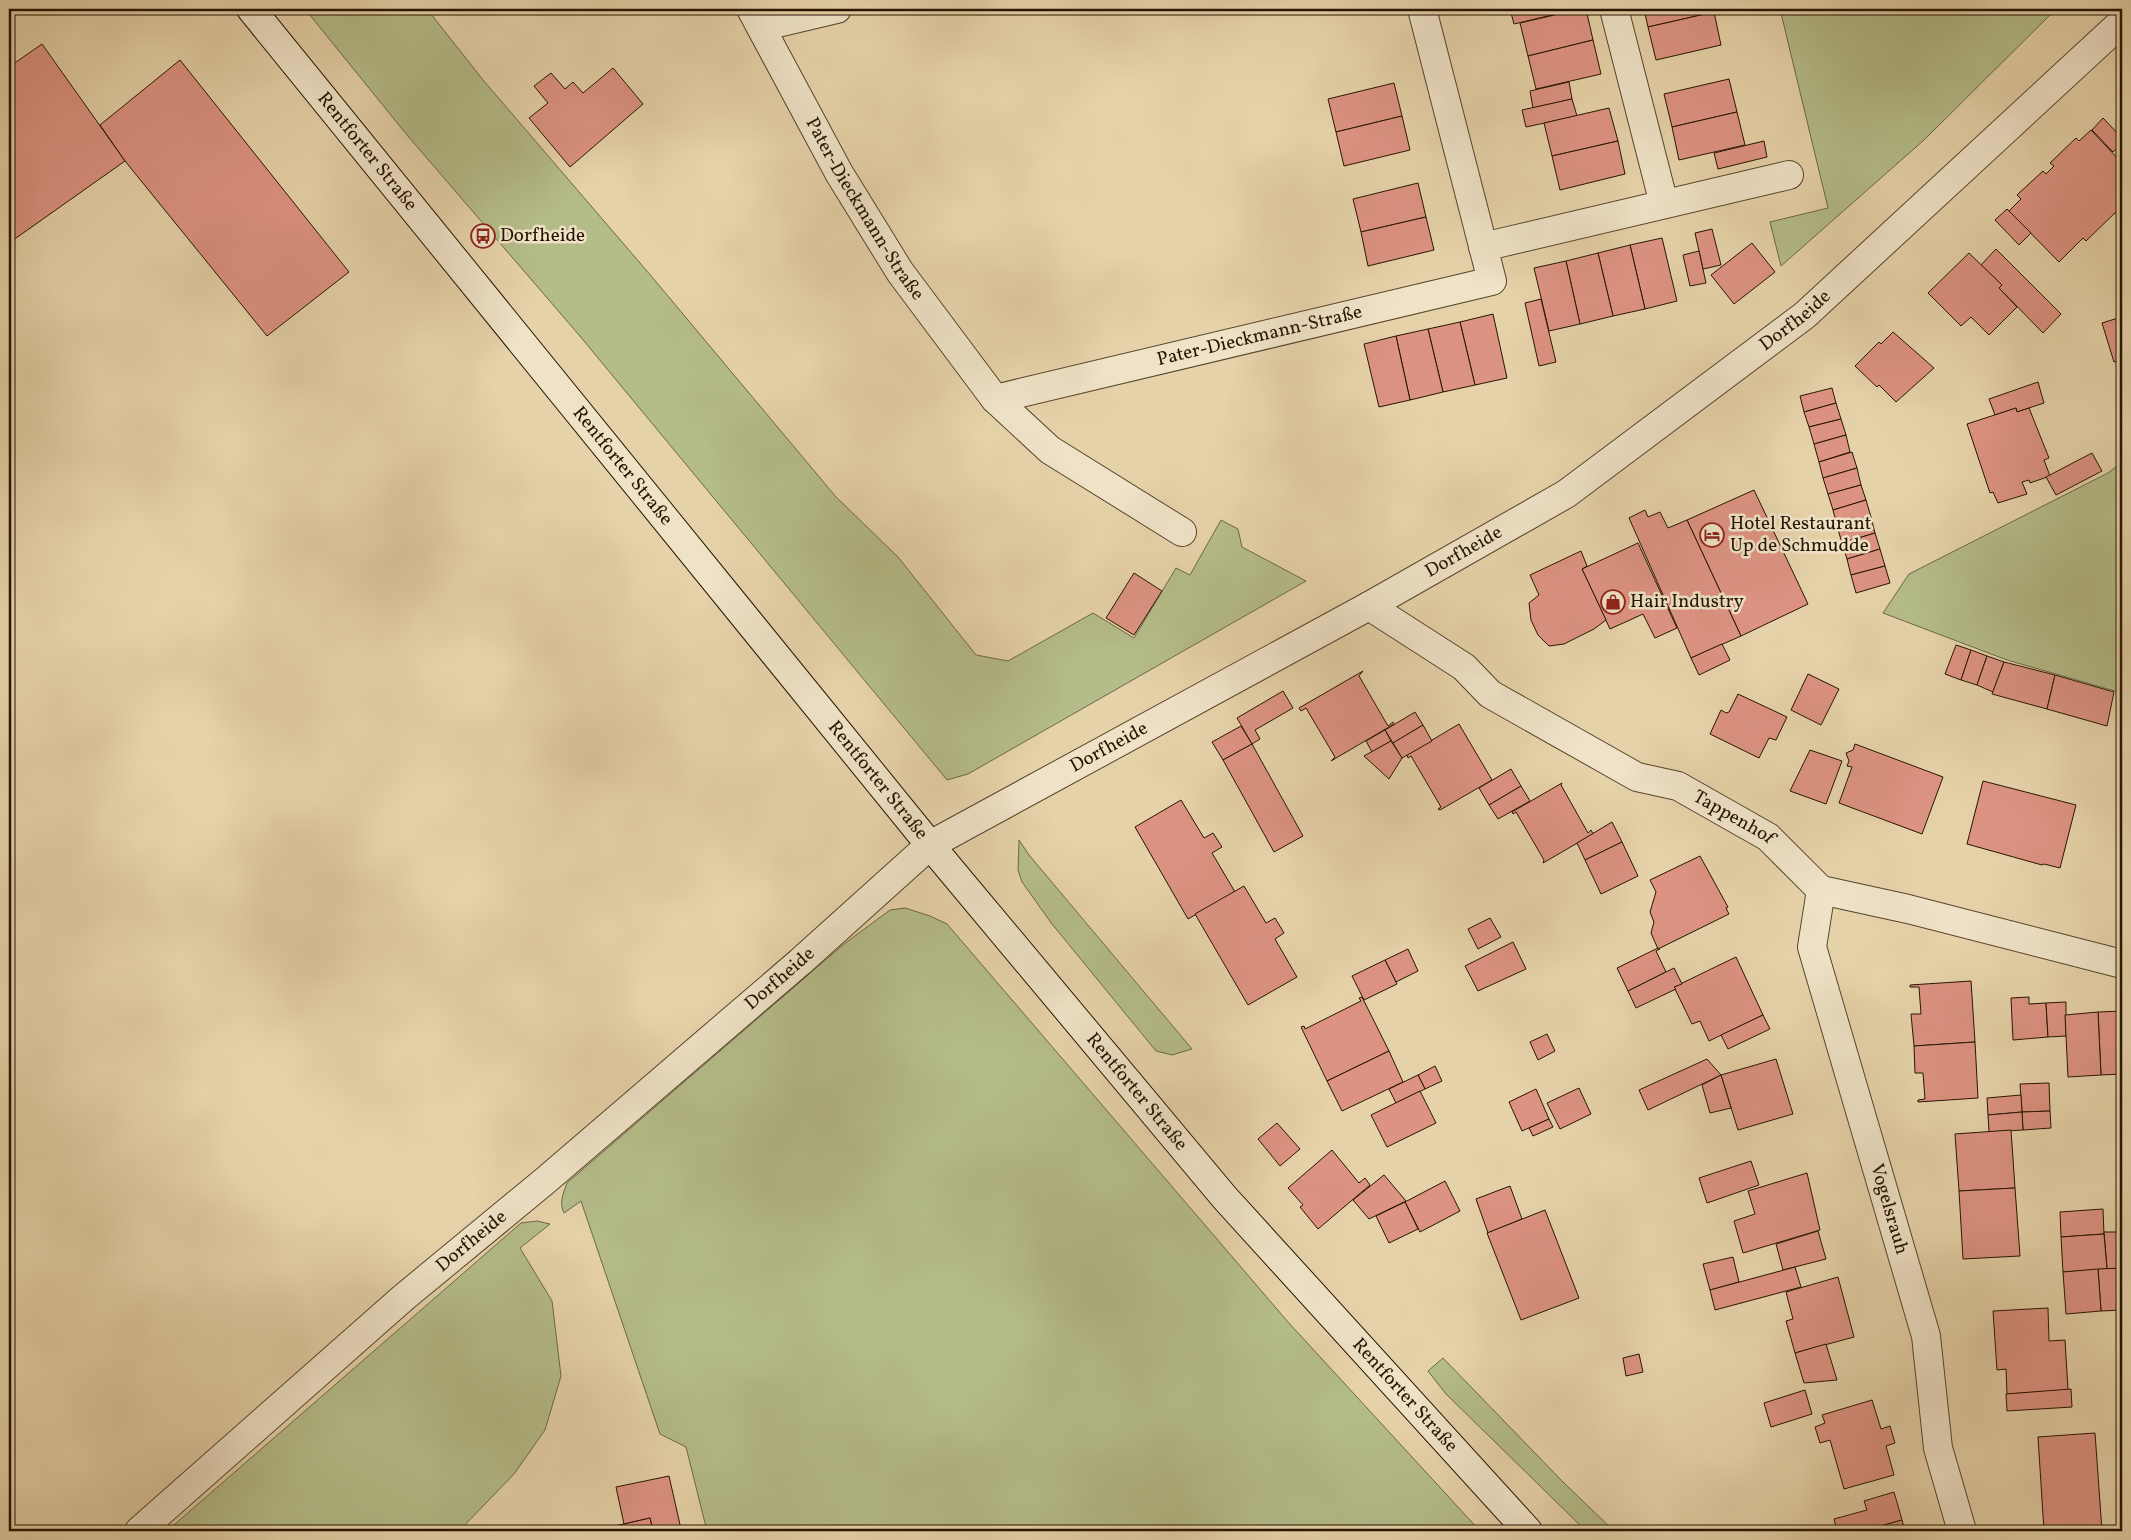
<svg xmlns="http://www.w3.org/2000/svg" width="2131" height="1540" font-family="Vollkorn,serif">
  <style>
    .green { fill: #b4bc89; stroke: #6c6845 }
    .building { fill: #dd9382; stroke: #251401 }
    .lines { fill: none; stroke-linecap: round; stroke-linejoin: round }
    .minor-casing { stroke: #55442b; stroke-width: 30 }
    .secondary-casing { stroke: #251401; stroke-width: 30 }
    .minor { stroke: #efe2c7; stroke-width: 28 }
    .secondary { stroke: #efe2c7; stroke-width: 28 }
    .labels { text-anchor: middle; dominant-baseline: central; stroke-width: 5; stroke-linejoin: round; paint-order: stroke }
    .street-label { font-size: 19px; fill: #251401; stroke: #efe2c7 }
    .poi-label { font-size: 19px; fill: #251401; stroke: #efe2c7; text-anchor: start }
  </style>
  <rect width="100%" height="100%" fill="#e6d2a9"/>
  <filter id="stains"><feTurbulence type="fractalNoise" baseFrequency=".004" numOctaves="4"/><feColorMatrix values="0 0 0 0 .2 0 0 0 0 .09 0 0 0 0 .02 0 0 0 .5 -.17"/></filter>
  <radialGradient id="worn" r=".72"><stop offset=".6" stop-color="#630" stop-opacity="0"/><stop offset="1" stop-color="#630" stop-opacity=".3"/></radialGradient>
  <g class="green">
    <polygon points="305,9 427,9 483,80 652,277 836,497 898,557 976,655 1008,661 1093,613 1134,638 1176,568 1190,575 1221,520 1238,529 1242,547 1306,581 968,774 947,780 579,335 407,135"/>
    <polygon points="1780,9 2056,9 1924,140 1781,266 1770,222 1828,208"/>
    <polygon points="2122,462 2122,691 2115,691 2007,660 1883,613 1909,574 2108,473"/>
    <polygon points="1019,840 1029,855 1192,1049 1172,1055 1156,1051 1052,924 1022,882 1018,870"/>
    <path d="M905,908L930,916L947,924L1288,1322L1480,1531H707L686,1447L660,1434L581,1201L564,1213C559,1203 563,1194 567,1183L844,944L890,910Z"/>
    <polygon points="537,1221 550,1224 520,1248 552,1301 561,1376 545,1430 514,1474 459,1531 167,1531 521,1223"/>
    <polygon points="1443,1358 1563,1482 1614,1531 1586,1531 1446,1394 1428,1371"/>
  </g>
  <g class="building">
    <polygon points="1510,9 1550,9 1552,15 1514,24"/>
    <polygon points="1580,9 1586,9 1593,40 1528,56 1520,23"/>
    <polygon points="1644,9 1713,9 1714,12 1648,27"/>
    <polygon points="1714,12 1721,45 1656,60 1648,27"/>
    <polygon points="1593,40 1601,74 1536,89 1528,56"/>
    <polygon points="42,44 125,161 9,243 9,67"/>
    <polygon points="180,60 349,272 267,336 125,161 100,125"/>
    <polygon points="613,68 643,104 570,167 529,118 548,103 534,86 551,73 565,89 573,82 583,93"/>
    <polygon points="1729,79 1737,112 1672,127 1664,94"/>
    <polygon points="1569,82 1572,99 1533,108 1530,91"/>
    <polygon points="1394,83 1402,116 1336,132 1328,99"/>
    <polygon points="1572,99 1577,116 1526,127 1522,110"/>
    <polygon points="1609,108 1618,141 1552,156 1544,123"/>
    <polygon points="1737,112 1745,145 1679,160 1672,127"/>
    <polygon points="1402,116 1410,150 1344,166 1336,132"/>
    <polygon points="2103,118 2122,138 2122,143 2113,152 2092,130"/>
    <polygon points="2091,130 2122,163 2122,200 2117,205 2120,208 2086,241 2083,238 2059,262 2009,211 2021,199 2017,195 2043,171 2046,174 2054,166 2050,163 2076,138 2079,141"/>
    <polygon points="1618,141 1625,174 1560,190 1552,156"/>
    <polygon points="1764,141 1767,157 1718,169 1714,153"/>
    <polygon points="1418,183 1426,217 1361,232 1353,199"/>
    <polygon points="2007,209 2031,233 2019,245 1995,220"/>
    <polygon points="1426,217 1434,250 1368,266 1361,232"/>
    <polygon points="1712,229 1721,265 1703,269 1695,233"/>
    <polygon points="1662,238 1677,301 1645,309 1630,245"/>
    <polygon points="1752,243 1775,272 1734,304 1711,275"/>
    <polygon points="1630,245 1645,309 1613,316 1598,253"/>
    <polygon points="1996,249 2061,314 2043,333 1999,288 2002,285 1981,265"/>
    <polygon points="1699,251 1706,283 1690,286 1683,255"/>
    <polygon points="1598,253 1613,316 1580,324 1566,261"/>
    <polygon points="1969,253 2002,285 1999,288 2017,307 1989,335 1971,317 1961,326 1928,293"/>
    <polygon points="1566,261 1580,324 1549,331 1534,268"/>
    <polygon points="1541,299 1556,362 1539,366 1525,303"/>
    <polygon points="1493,314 1507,378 1475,385 1460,322"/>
    <polygon points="2118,318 2122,331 2122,359 2114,362 2102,323"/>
    <polygon points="1460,322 1475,385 1443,392 1428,329"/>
    <polygon points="1428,329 1443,392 1410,400 1396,336"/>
    <polygon points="1893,332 1934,368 1896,402 1879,385 1877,387 1855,366 1879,342 1881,344"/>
    <polygon points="1396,336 1410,400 1379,407 1364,344"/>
    <polygon points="2038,382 2044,403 2017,412 2016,408 1995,415 1989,399"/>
    <polygon points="1832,388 1836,403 1804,412 1800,396"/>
    <polygon points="1836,403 1841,419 1809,427 1804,412"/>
    <polygon points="2016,408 2017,412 2029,408 2049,458 2044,460 2050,476 2030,483 2029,480 2022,482 2027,494 1998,503 1993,492 1990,493 1967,424"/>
    <polygon points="1841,419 1846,435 1814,444 1809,427"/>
    <polygon points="1846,435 1850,452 1819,462 1814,444"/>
    <polygon points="1852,452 1857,468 1823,478 1819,462"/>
    <polygon points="2092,453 2102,471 2056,495 2046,477"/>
    <polygon points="1857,468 1861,485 1828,494 1823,478"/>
    <polygon points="1861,485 1866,500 1833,510 1828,494"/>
    <polygon points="1754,490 1808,604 1741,636 1687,520"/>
    <polygon points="1866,500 1871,517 1837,526 1833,510"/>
    <polygon points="1645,510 1648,517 1660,512 1668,528 1687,520 1741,636 1691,658 1629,518"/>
    <polygon points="1871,517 1875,533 1842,543 1837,526"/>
    <polygon points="1875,533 1880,549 1847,559 1842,543"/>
    <polygon points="1638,543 1677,628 1655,638 1643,614 1610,629 1582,569"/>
    <polygon points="1880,549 1885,566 1851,575 1847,559"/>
    <polygon points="1581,551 1587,566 1582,569 1606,620 1594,629 1564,644 1549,646 1538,635 1531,620 1529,603 1539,595 1530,575"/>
    <polygon points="1885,566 1890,583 1856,593 1851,575"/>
    <polygon points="1134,573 1162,591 1134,635 1106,618"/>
    <polygon points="1722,644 1730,660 1699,675 1691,658"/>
    <polygon points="1956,645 1971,650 1961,680 1945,674"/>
    <polygon points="1971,650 1987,656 1977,685 1961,680"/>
    <polygon points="1987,656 2004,662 1993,692 1977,685"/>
    <polygon points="2004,662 2055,675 2047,709 1992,694"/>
    <polygon points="1363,671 1359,676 1388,726 1393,722 1394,724 1331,761 1335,757 1306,708 1301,711 1299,708"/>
    <polygon points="1808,674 1839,689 1821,725 1791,710"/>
    <polygon points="2055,675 2114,692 2107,726 2047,709"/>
    <polygon points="1283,691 1293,708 1255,730 1260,739 1252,744 1237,718"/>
    <polygon points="1738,694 1787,717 1776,740 1769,738 1759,758 1710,734 1721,710 1726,713 1729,712"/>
    <polygon points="1415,712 1423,725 1393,743 1385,730"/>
    <polygon points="1459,724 1492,780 1440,810 1438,809 1441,807 1411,756 1408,758 1407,755"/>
    <polygon points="1423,725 1432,741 1402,758 1393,743"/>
    <polygon points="1241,726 1252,744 1223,760 1212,742"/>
    <polygon points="1385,730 1391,741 1372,752 1366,741"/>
    <polygon points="1391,741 1402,758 1389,779 1364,756"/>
    <polygon points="1252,744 1303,836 1274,852 1223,760"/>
    <polygon points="1855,744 1943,777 1922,834 1839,803 1852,767 1847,766 1849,761 1846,753 1853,750"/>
    <polygon points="1810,750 1842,761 1826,804 1790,791"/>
    <polygon points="1511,769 1521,786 1489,805 1479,788"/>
    <polygon points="1983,781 2076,805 2060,868 2044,864 2042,865 1967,844"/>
    <polygon points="1562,783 1561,785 1588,833 1591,830 1593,834 1543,863 1544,860 1516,812 1513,814 1512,812"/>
    <polygon points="1521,786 1530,801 1498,819 1489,805"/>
    <polygon points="1181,800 1204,838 1213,833 1222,847 1212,853 1235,892 1188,919 1135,827"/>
    <polygon points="1612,822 1622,842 1585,860 1577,843"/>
    <polygon points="1622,842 1638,876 1601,894 1585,860"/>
    <polygon points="1700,856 1728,907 1726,908 1729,914 1658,949 1651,933 1654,922 1650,912 1656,892 1650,880"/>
    <polygon points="1244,886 1266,923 1275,918 1284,933 1275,939 1297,977 1248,1005 1195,914"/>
    <polygon points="1490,918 1501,937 1478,949 1468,929"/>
    <polygon points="1513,942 1526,969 1478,991 1465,966"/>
    <polygon points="1658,948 1660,949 1656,951 1666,972 1628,991 1617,968"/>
    <polygon points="1408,949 1418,971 1396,982 1385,960"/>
    <polygon points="1736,957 1763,1015 1709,1041 1700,1021 1692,1024 1674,987"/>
    <polygon points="1385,960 1397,984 1364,1000 1352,976"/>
    <polygon points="1674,968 1682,984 1674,987 1676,989 1636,1008 1628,991"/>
    <polygon points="1971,981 1975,1042 1914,1046 1911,1014 1921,1014 1919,987 1910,987 1910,985"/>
    <polygon points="1362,997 1389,1051 1327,1081 1301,1027 1304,1026 1305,1029 1361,1001 1359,998"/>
    <polygon points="2029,997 2029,1004 2046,1003 2048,1037 2013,1040 2011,998"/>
    <polygon points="2066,1002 2066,1036 2048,1037 2046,1003"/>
    <polygon points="2122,1011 2122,1074 2101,1075 2098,1012"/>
    <polygon points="2098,1012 2101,1075 2068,1077 2065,1015"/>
    <polygon points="1763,1015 1770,1029 1728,1049 1721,1035"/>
    <polygon points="1547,1034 1555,1051 1538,1060 1530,1042"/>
    <polygon points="1975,1042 1978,1098 1918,1102 1918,1100 1925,1099 1923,1073 1915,1073 1914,1046"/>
    <polygon points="1389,1051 1403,1082 1342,1111 1327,1081"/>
    <polygon points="1707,1059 1721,1075 1648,1110 1639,1090"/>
    <polygon points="1776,1059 1793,1114 1738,1130 1721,1075"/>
    <polygon points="1435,1066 1442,1081 1425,1089 1418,1075"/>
    <polygon points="1418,1075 1425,1089 1396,1103 1389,1089"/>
    <polygon points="1721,1075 1731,1108 1710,1113 1702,1085"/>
    <polygon points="2049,1083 2050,1111 2022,1112 2020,1084"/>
    <polygon points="1579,1088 1591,1114 1560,1129 1547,1103"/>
    <polygon points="1536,1089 1549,1119 1522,1131 1509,1102"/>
    <polygon points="1420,1091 1436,1123 1387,1147 1371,1115"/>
    <polygon points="2021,1095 2022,1112 1988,1115 1987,1098"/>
    <polygon points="2050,1111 2051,1128 2023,1130 2022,1112"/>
    <polygon points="2022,1112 2023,1130 1989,1132 1988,1115"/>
    <polygon points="1549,1119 1553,1127 1533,1136 1529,1128"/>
    <polygon points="1277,1123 1300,1149 1280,1166 1258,1139"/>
    <polygon points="2011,1130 2015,1188 1959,1191 1955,1134"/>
    <polygon points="1332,1150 1359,1183 1365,1178 1370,1185 1318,1229 1300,1207 1303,1205 1288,1188"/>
    <polygon points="1751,1161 1759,1185 1707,1203 1699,1178"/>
    <polygon points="1807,1173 1820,1230 1743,1253 1734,1221 1755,1214 1748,1191"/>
    <polygon points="1384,1175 1406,1201 1369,1219 1353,1200"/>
    <polygon points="1445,1181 1460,1211 1420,1232 1405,1202"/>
    <polygon points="1510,1186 1522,1219 1488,1233 1476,1199"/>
    <polygon points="2015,1188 2020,1256 1963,1259 1959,1191"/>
    <polygon points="1405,1202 1418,1229 1389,1243 1376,1216"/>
    <polygon points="2103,1209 2104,1234 2061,1237 2060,1212"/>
    <polygon points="1545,1210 1579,1298 1521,1320 1487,1233"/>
    <polygon points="1818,1231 1826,1259 1783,1270 1776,1244"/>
    <polygon points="2104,1232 2119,1232 2121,1248 2122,1248 2122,1268 2107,1269"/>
    <polygon points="2104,1234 2107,1269 2063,1272 2061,1237"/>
    <polygon points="1733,1257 1739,1282 1710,1290 1703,1264"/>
    <polygon points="1795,1267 1801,1287 1715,1310 1710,1290"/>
    <polygon points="2122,1268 2122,1310 2101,1311 2098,1269"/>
    <polygon points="2098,1269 2101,1311 2066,1314 2063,1272"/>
    <polygon points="1838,1277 1854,1337 1795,1353 1786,1321 1793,1319 1786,1292"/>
    <polygon points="2048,1308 2049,1341 2065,1340 2068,1390 2007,1394 2006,1369 1997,1370 1993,1311"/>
    <polygon points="1826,1344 1837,1380 1804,1383 1795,1353"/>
    <polygon points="1639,1354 1643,1372 1626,1376 1623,1358"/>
    <polygon points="2071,1389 2072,1407 2007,1411 2006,1394"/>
    <polygon points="1805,1390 1812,1414 1771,1427 1764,1403"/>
    <polygon points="1872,1400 1881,1429 1890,1426 1895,1443 1886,1446 1894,1475 1844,1489 1830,1440 1820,1443 1815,1427 1825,1423 1822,1415"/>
    <polygon points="2095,1433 2102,1531 2044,1531 2038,1437"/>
    <polygon points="669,1476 681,1529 653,1531 650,1518 624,1524 616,1487"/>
    <polygon points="1894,1492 1902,1520 1863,1531 1837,1531 1834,1519 1867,1510 1864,1501"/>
    <polygon points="650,1518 653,1531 589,1531 624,1524"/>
    <polygon points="1902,1520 1905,1531 1863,1531"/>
  </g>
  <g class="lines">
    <g class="minor-casing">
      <g id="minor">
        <path id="s1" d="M751,9L839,173L900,272L995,399L1050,450L1182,532"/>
        <polyline points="1614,9 1664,204"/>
        <polyline points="761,27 837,9"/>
        <polyline points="1483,247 1789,175"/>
        <path id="s2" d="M995,399L1492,281L1422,9"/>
        <path id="s3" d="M1369,606L1464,667L1490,694L1637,777L1678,786L1768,837L1821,890L1908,909L2122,964"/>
        <path id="s4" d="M1821,890L1812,947L1926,1336L1938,1448L1962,1531"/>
        <path id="s5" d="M139,1531L403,1298L546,1180L800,962L930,845L1369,606L1566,494L1805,315L2122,22"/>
      </g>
    </g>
    <g class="secondary-casing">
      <g id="secondary">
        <path id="s6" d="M251,9L930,845L1225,1198L1528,1531"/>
      </g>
    </g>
    <use href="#minor" class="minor"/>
    <use href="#secondary" class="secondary"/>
  </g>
  <defs>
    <g id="bus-ring" transform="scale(1.25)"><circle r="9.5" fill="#efe2c7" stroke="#8f2418" stroke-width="1.5"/><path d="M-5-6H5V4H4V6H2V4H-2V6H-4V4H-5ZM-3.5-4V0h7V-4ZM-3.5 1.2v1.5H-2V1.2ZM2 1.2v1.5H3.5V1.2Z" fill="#8f2418"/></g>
    <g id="hotel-ring" transform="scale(1.25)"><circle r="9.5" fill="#efe2c7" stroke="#8f2418" stroke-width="1.5"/><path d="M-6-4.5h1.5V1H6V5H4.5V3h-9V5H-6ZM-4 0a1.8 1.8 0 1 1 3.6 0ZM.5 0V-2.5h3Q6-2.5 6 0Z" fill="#8f2418"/></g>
    <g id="shop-ring" transform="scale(1.25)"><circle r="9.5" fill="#efe2c7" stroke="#8f2418" stroke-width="1.5"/><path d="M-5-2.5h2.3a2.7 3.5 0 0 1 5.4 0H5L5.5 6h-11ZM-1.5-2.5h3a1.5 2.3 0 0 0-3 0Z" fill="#8f2418"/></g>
  </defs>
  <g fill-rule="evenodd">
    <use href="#bus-ring" x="483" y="236"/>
    <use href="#hotel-ring" x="1712" y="535"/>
    <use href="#shop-ring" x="1613" y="602"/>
  </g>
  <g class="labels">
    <g class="street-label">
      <text stroke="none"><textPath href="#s6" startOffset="184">Rentforter Straße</textPath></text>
      <text stroke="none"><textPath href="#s1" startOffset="230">Pater-Dieckmann-Straße</textPath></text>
      <text stroke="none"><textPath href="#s5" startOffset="2061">Dorfheide</textPath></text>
      <text stroke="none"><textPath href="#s2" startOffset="272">Pater-Dieckmann-Straße</textPath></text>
      <text stroke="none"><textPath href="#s6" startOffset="589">Rentforter Straße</textPath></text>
      <text stroke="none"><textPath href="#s5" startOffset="1656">Dorfheide</textPath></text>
      <text stroke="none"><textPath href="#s5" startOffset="1251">Dorfheide</textPath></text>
      <text stroke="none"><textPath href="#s6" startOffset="994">Rentforter Straße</textPath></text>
      <text stroke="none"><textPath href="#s3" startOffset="425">Tappenhof</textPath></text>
      <text stroke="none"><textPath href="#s5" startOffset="846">Dorfheide</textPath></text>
      <text stroke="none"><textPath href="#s6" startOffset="1399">Rentforter Straße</textPath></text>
      <text stroke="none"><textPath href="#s4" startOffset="331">Vogelsrauh</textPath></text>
      <text stroke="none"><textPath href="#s5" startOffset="441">Dorfheide</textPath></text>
      <text stroke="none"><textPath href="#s6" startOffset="1804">Rentforter Straße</textPath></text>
    </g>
    <g class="poi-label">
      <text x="500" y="236">Dorfheide</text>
      <text x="1730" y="524">Hotel Restaurant<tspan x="1730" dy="22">Up de Schmudde</tspan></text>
      <text x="1630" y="602">Hair Industry</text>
    </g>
  </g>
  <rect width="2131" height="1540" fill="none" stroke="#e6d2a9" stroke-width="30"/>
  <rect x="10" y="10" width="2111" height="1520" fill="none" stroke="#251401" stroke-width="2.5"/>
  <rect x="15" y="15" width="2101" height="1510" fill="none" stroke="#251401"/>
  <rect width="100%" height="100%" filter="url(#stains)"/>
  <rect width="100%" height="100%" fill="url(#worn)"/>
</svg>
